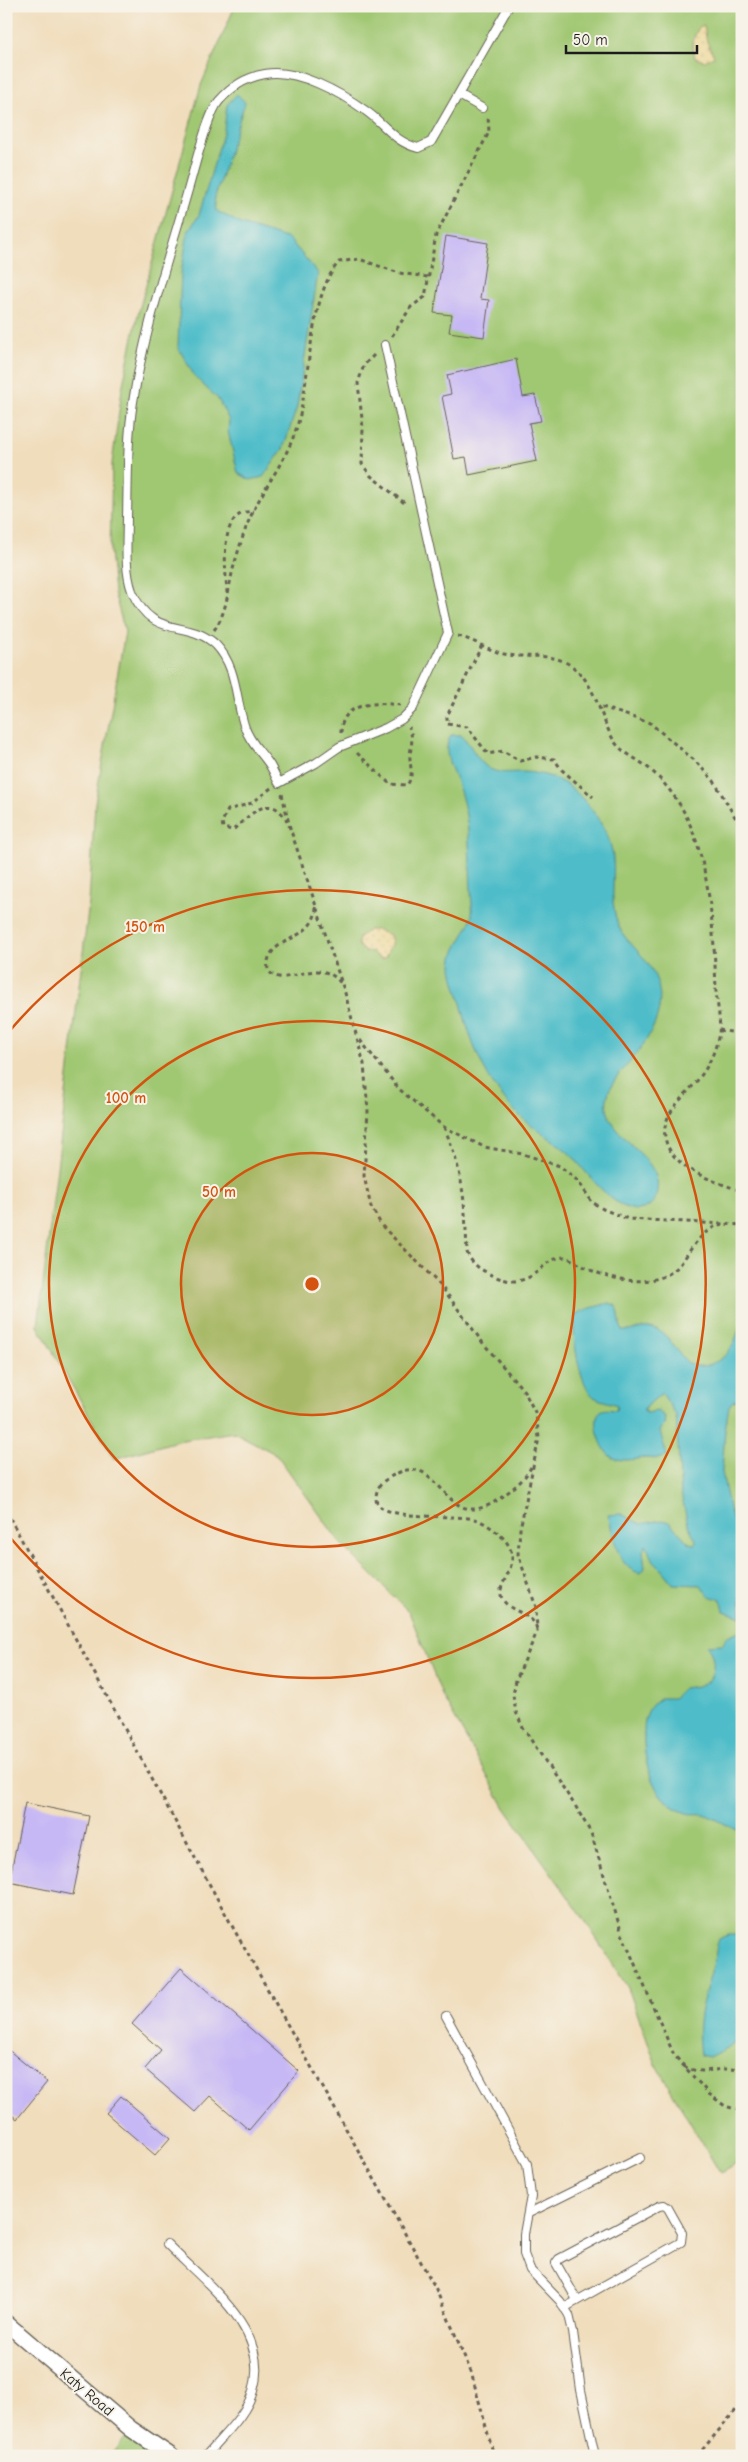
<svg xmlns="http://www.w3.org/2000/svg" width="748" height="2462" font-family="'Comic Neue',sans-serif">
  <style>
    .green { fill: #a0c772; stroke: #5e7247 }
    .sand { fill: url(#sand-dots); stroke: #857b5d }
    .water { fill: #50bdc9; stroke: #366c72 }
    .building { fill: #c6b7f5 }
    .lines { fill: none; stroke-linecap: round; stroke-linejoin: round }
    .lane-casing { stroke: #666054; stroke-width: 10 }
    .street-casing { stroke: #666054; stroke-width: 18 }
    .path { stroke: #666054; stroke-width: 3; stroke-dasharray: 4 4; stroke-linecap: butt }
    .lane { stroke: #fff; stroke-width: 8 }
    .street { stroke: #fff; stroke-width: 15 }
    .ring { fill: none; stroke: #d4530e; stroke-width: 2.5 }
    .labels { text-anchor: middle; dominant-baseline: central; stroke-width: 4; stroke-linejoin: round; paint-order: stroke }
    .street-label { font-size: 15px; fill: #1c1c1c; stroke: #f7f3e8 }
    .centre { fill: #d4530e; stroke: #f7f3e8; stroke-width: 2.5 }
    .ring-label { font-size: 15px; text-anchor: middle; font-weight: bold; fill: #d4530e; stroke: #f7f3e8; stroke-width: 4; stroke-linejoin: round; paint-order: stroke }
  </style>
  <defs>
    <pattern id="sand-dots" width="8" height="8" patternUnits="userSpaceOnUse" patternTransform="scale(1.25)"><rect width="8" height="8" fill="#eeda9e"/><path d="M2 2h.1M6 6h.1" fill="none" stroke="#ccba88" stroke-width="1.8" stroke-linecap="round"/></pattern>
  </defs>
  <rect width="100%" height="100%" fill="#f7f3e8"/>
  <filter id="ink" filterUnits="userSpaceOnUse"><feTurbulence type="fractalNoise" baseFrequency=".02" numOctaves="2"/><feDisplacementMap in="SourceGraphic" scale="10" xChannelSelector="R" yChannelSelector="G"/><feConvolveMatrix kernelMatrix="1 2 1 2 8 2 1 2 1" color-interpolation-filters="sRGB"/></filter>
  <filter id="wash" filterUnits="userSpaceOnUse"><feTurbulence type="fractalNoise" baseFrequency=".0096" numOctaves="4" result="noise"/><feDisplacementMap in="SourceGraphic" scale="20" xChannelSelector="R" yChannelSelector="G"/><feGaussianBlur stdDeviation="1.12" result="paint"/><feColorMatrix in="noise" values="0 0 0 0 0 0 0 0 0 0 0 0 0 0 0 0 0 1.4 0 .05"/><feComposite in="paint" operator="in"/></filter>
  <g filter="url(#wash)">
    <rect width="100%" height="100%" fill="#f0ddbc"/>
    <g class="green">
      <polygon points="235,6 742,6 742,2161 720,2173 657,2067 628,1988 584,1919 505,1808 442,1695 409,1612 341,1544 277,1455 234,1432 177,1441 114,1459 38,1326 89,903 95,803 125,632 114,592 110,551 112,464 122,389 137,318 201,85"/>
      <polygon points="126,2437 151,2456 111,2456"/>
    </g>
    <g class="sand">
      <polygon points="704,26 707,42 714,56 705,61 695,58 692,42 699,27"/>
      <polygon points="369,930 377,930 390,935 392,942 385,958 380,959 370,951 365,952 358,945 359,937"/>
    </g>
    <g class="water">
      <polygon points="237,94 245,102 215,197 217,211 241,224 289,239 318,273 297,407 283,449 263,477 250,480 238,473 228,431 229,420 218,399 195,377 178,347 181,273 188,232 199,215 224,130 227,105"/>
      <path d="M451,735H461C471,744 476,759 487,767C498,775 509,772 521,772C541,772 561,778 576,792C593,808 611,834 613,858C615,878 610,898 616,918C620,935 631,943 642,956C678,998 653,1037 622,1071C568,1132 675,1149 655,1198C653,1204 648,1207 643,1209C619,1217 587,1173 574,1158C557,1140 535,1131 518,1114C485,1083 470,1042 460,999C457,988 452,976 452,964C453,946 469,932 472,915C473,908 471,898 471,891C470,871 470,851 468,831C467,816 463,800 458,785C452,767 441,753 451,735Z"/>
      <path d="M609,1303L615,1305C622,1313 617,1322 623,1331C635,1332 644,1324 657,1330C670,1336 676,1350 685,1360C698,1373 720,1363 729,1351C735,1343 738,1331 742,1323V1399L733,1401L729,1406L725,1430L722,1472L729,1508L742,1546L741,1617L724,1611L721,1599C708,1597 708,1596 701,1585L673,1584L651,1557L646,1545L643,1551L645,1568L641,1573C617,1570 614,1535 608,1515L621,1514L641,1524L662,1520L669,1522L689,1543L695,1544L696,1540L688,1525L681,1493L676,1415L662,1393L643,1409L646,1413L658,1411L665,1417L664,1425L660,1431L667,1456C660,1460 652,1458 644,1458C634,1459 623,1462 613,1458C602,1454 590,1418 601,1411C605,1408 611,1410 616,1410L617,1405C610,1402 600,1401 594,1397C579,1385 570,1331 576,1314L587,1309Z"/>
      <path d="M739,1631H742V1832C729,1827 716,1818 703,1814C697,1813 690,1815 684,1812C653,1802 643,1762 644,1734C644,1719 647,1706 661,1698H673L683,1688L697,1686L709,1681C716,1668 714,1657 707,1645L723,1644L726,1637Z"/>
      <path d="M729,1935H742V2040L709,2057L700,2055C695,2013 704,2001 714,1962C716,1954 716,1947 719,1939Z"/>
    </g>
    <g id="blocks">
      <g class="building">
        <polygon points="446,236 488,243 480,299 489,300 484,337 449,332 452,315 434,313"/>
        <polygon points="516,359 523,397 535,395 541,421 529,423 537,461 469,475 466,457 454,459 442,396 451,394 447,375"/>
        <polygon points="25,1803 89,1816 73,1895 9,1882"/>
        <polygon points="181,1968 299,2071 249,2130 210,2096 195,2112 145,2069 161,2050 132,2024"/>
        <polygon points="6,2048 47,2082 17,2119 6,2110"/>
        <polygon points="121,2096 170,2138 155,2155 106,2113"/>
      </g>
    </g>
  </g>
  <g filter="url(#ink)">
    <use href="#blocks" fill-opacity="0" stroke="#666054" stroke-width="1"/>
    <g class="lines">
      <g class="lane-casing">
        <g id="lane">
          <polyline points="459,95 482,108"/>
          <path d="M385,345L448,633L413,708L402,719L386,728L339,747L316,763L279,783C275,776 272,767 267,761C259,750 250,742 245,728C235,700 238,668 216,645C188,618 152,641 132,591C124,569 127,540 127,517C128,479 127,440 133,402C144,331 168,260 188,190C194,170 207,115 219,101C231,87 247,77 265,74C297,68 341,93 366,111C386,125 393,141 418,148L431,142L509,6"/>
          <polyline points="446,2016 527,2164 531,2196 524,2234 524,2254 530,2270 560,2301 569,2315 573,2332 581,2390 595,2456"/>
          <polyline points="529,2213 640,2158"/>
          <path d="M167,2244C205,2283 272,2330 253,2391C246,2416 222,2436 206,2456"/>
          <polyline points="564,2308 681,2242 682,2233 668,2208 664,2205 659,2206 559,2259 556,2263 577,2300"/>
        </g>
      </g>
      <g class="street-casing">
        <polyline id="street" points="6,2323 131,2429 171,2456"/>
      </g>
      <g class="path">
        <polyline points="392,336 411,307 425,297 436,235 489,132 488,116"/>
        <polyline points="374,355 364,365 358,383 363,428 362,464 371,476 407,505"/>
        <path d="M227,593C226,573 220,527 239,515C243,512 249,512 254,511"/>
        <path d="M214,630C227,613 228,589 233,569C238,552 243,534 250,518C265,484 290,457 299,419C310,376 310,294 339,262L359,259L399,273L428,277"/>
        <path d="M458,636C474,640 488,650 504,654C525,659 547,652 567,663C595,679 598,713 613,739C620,752 636,758 647,767C656,774 664,783 671,792C710,841 714,931 716,991C717,1004 721,1020 719,1033C716,1049 710,1064 700,1077C687,1095 661,1113 665,1137C670,1169 716,1182 742,1191"/>
        <polyline points="482,645 447,716 447,724 467,727 488,754 503,751 520,761 536,757 554,759 562,770 593,797"/>
        <polyline points="602,707 650,723 694,760 714,781 742,829"/>
        <path d="M341,733C341,701 377,702 400,705"/>
        <path d="M357,753L390,784L407,785C415,774 409,766 410,754C412,743 413,737 409,727"/>
        <path d="M271,788L252,803L228,810L222,822L223,828L233,830C254,811 274,789 290,828"/>
        <polyline points="282,794 290,828 345,993 364,1064 368,1111 364,1176 371,1207 382,1226 441,1286 483,1343 524,1391 536,1414 539,1438 520,1529 518,1554 536,1607 537,1632 516,1680 513,1695 516,1712 523,1728 576,1807 591,1833 622,1934 674,2055 709,2094 725,2106 742,2111"/>
        <path d="M316,907C315,944 263,935 268,970C284,993 318,951 342,985"/>
        <polyline points="719,1030 742,1034"/>
        <polyline points="360,1040 399,1089 444,1127 484,1147 523,1154 560,1166 578,1181 592,1202 603,1209 628,1219 742,1225"/>
        <path d="M444,1127C464,1173 465,1204 467,1252C471,1263 478,1268 488,1273C535,1298 538,1256 566,1257C575,1261 583,1267 593,1271C620,1282 662,1289 682,1262C694,1245 702,1230 722,1224"/>
        <path d="M531,1467C525,1480 513,1488 502,1497C439,1543 445,1439 387,1479C380,1483 376,1490 376,1498C375,1523 460,1513 478,1520C487,1524 498,1532 505,1540C526,1567 492,1583 503,1600C511,1613 532,1612 537,1629"/>
        <polyline points="6,1511 236,1933 435,2287 471,2372 494,2456"/>
        <path d="M684,2066C702,2078 724,2063 742,2072"/>
        <polyline points="697,2456 742,2403"/>
      </g>
      <use href="#lane" class="lane"/>
      <use href="#street" class="street"/>
    </g>
  </g>
  <circle cx="312" cy="1284" r="131" fill="#d4530e" fill-opacity=".12"/>
  <g class="ring">
    <circle cx="312" cy="1284" r="131"/>
    <circle cx="312" cy="1284" r="263"/>
    <path d="M8 1033A394 394 0 1 1 8 1535"/>
  </g>
  <g class="labels">
    <g class="street-label">
      <text transform="translate(87 2392) rotate(40)">Katy Road</text>
    </g>
  </g>
  <circle cx="312" cy="1284" r="8" class="centre"/>
  <g class="ring-label">
    <text x="145" y="932">150 m</text>
    <text x="126" y="1103">100 m</text>
    <text x="219" y="1197">50 m</text>
  </g>
  <rect width="748" height="2462" fill="none" stroke="#f7f3e8" stroke-width="25"/>
  <path d="M566 45v8h131v-8" fill="none" stroke="#1c1c1c" stroke-width="2.5"/>
  <text x="573" y="45" font-size="15" fill="#1c1c1c" stroke="#f7f3e8" stroke-width="4" paint-order="stroke">50 m</text>
</svg>
